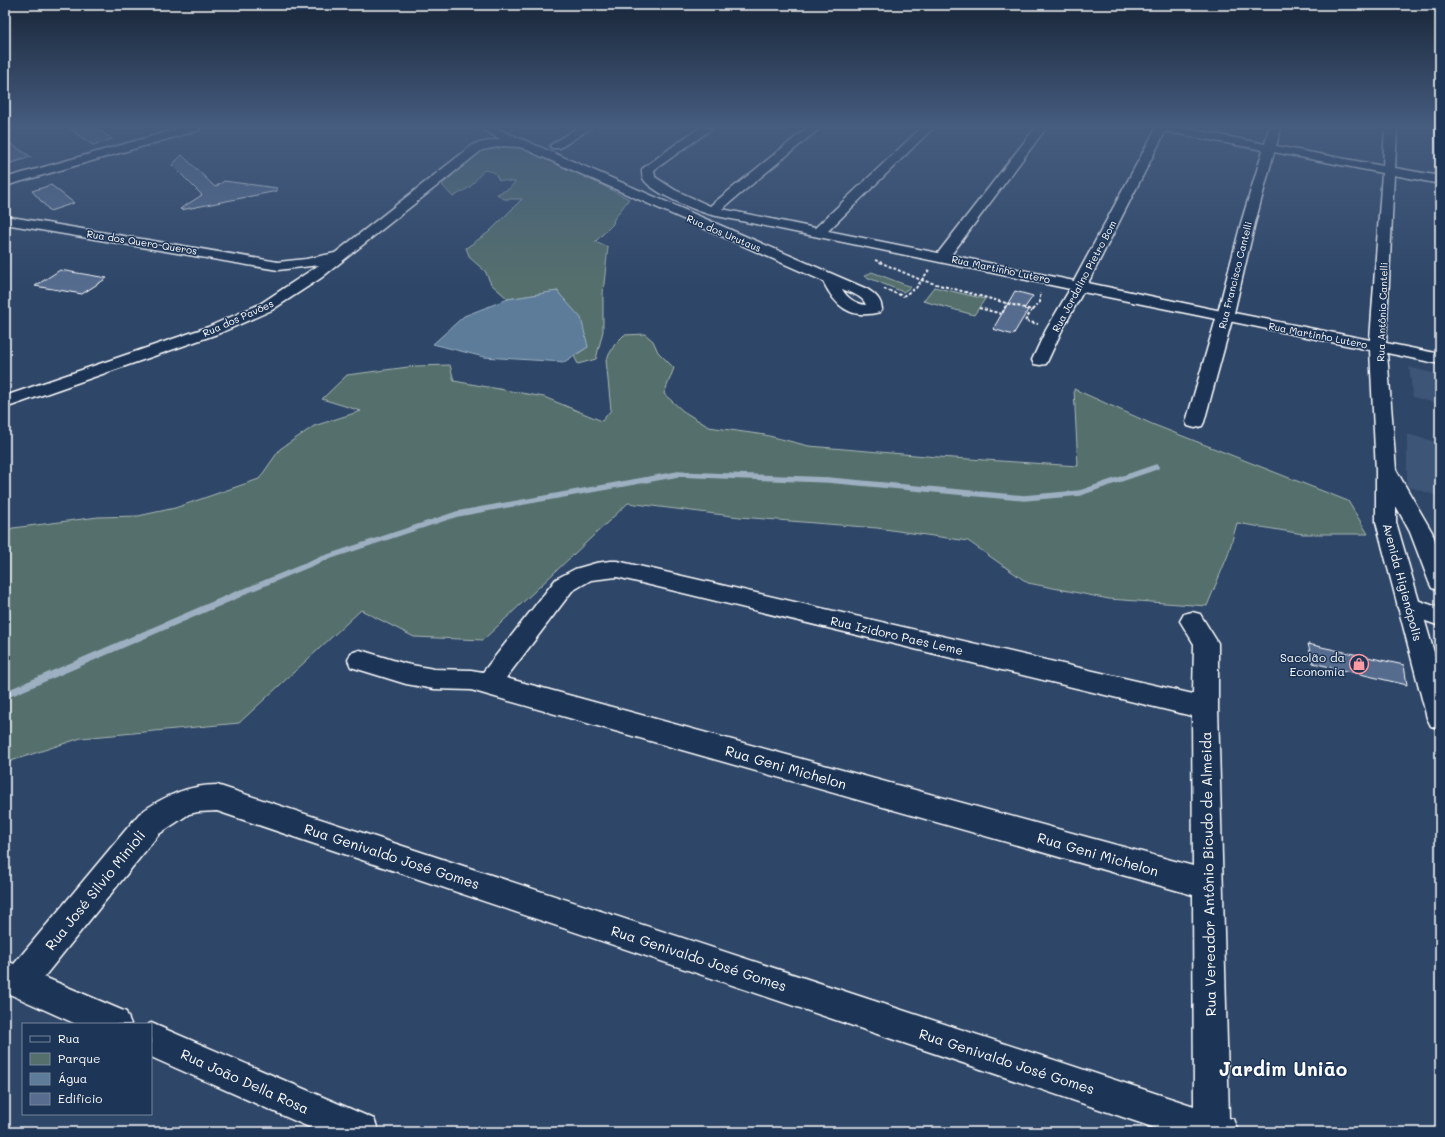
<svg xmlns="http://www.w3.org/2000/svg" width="1445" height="1137" font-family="Mali,sans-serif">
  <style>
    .built { fill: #3e5477 }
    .green { fill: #546f6c; stroke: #aab7b6 }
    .water { fill: #5c7c9a; stroke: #9db0c2 }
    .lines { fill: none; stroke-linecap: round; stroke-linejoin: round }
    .stream-far1 { stroke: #9db0c2; stroke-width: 5.5 }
    .stream { stroke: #9db0c2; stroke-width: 7 }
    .building { fill: #576c8f; stroke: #fff }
    .street-casing { stroke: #fff; stroke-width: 3 }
    .secondary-casing { stroke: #fff; stroke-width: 3 }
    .path { stroke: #fff; stroke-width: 2; stroke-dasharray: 3 2; stroke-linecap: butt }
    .street { fill: #1d3557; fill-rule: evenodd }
    .secondary { fill: #1d3557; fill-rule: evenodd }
    .labels { text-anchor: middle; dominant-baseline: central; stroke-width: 3; stroke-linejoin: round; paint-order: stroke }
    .far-street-label { font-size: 10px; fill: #fff; stroke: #1d3557 }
    .street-label { font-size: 12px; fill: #fff; stroke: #1d3557 }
    .poi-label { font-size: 12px; fill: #fff; stroke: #1d3557; text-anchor: end }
    .near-street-label { font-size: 14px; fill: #fff; stroke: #1d3557 }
    .near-district-label { font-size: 19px; font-weight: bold; fill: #fff; stroke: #1d3557 }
  </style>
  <rect width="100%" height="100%" fill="#2e4668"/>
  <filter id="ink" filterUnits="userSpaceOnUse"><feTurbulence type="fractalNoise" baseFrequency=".025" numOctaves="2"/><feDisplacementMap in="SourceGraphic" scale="8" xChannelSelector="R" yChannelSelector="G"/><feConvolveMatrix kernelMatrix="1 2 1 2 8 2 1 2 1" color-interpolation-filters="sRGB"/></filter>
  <g filter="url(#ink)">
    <g class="built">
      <polygon points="1409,367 1440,375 1440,404 1413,397"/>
      <polygon points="1407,434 1440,443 1440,497 1407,486"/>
    </g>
    <g class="green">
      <polygon points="516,146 584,176 629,199 614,219 613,224 595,242 608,247 603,293 603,331 596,359 578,364 574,356 588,347 558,291 508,299 491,284 485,271 470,258 466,248 489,232 522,199 504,199 497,194 509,189 515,182 499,180 494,172 484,170 470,187 453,197 442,185 473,156 488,147"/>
      <polygon points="872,272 911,287 903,292 864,276"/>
      <polygon points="934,287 985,299 974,315 923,301"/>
      <polygon points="645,334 653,341 658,352 674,368 664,394 683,411 709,427 765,435 809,446 938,457 1078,466 1074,389 1152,424 1348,501 1368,534 1303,534 1237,523 1228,555 1207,606 1109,599 1028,583 968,541 877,528 740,517 628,503 483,640 414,637 361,610 239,723 81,738 5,763 5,531 13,528 98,517 138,516 175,508 259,479 280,449 314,426 361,411 322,399 347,375 416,366 450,365 454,381 544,397 602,421 611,410 606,360 615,344 624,335"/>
    </g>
    <polygon class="water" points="557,291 581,318 588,347 564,362 484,357 433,344 464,316 508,299"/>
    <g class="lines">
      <polyline class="stream-far1" points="238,594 322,559 457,514 678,474 828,480 1024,498 1080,493 1156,467"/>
      <polyline class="stream" points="5,695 241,593"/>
    </g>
    <g class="building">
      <polygon points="68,128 96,128 112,139 93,145"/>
      <polygon points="5,140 31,157 5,165"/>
      <polygon points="182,155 215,187 224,181 277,188 277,191 181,210 180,209 202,195 172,165"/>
      <polygon points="51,185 74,203 50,211 32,191"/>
      <polygon points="60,270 107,278 82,294 35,286"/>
      <polygon points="1015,291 1033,296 1024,309 1028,310 1013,335 993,329"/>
      <polygon points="1308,644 1404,665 1407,685 1313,663"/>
    </g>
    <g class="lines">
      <g class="street-casing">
        <g id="street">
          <polygon points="181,128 200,128 199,130 5,186 5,178"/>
          <path d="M480,128H496L867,289C875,294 881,299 882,309L880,312C850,320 835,306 823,281L520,147L503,146L482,150L321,278L272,310L220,333L5,408V396L208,327L260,304L319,265L278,270L5,224V216L278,262L306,259L335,253L474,144L500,139ZM842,289C851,293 863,296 866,305C856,304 847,298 842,289Z"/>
          <polygon points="577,128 591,128 560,148 552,148 550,146 552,144"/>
          <path d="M699,128H713L654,170L655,177L675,190L710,206L807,128H820L722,209L815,228L921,128H933L828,231L938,253L1035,128H1046L951,255L1074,281L1156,128H1167L1088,283L1231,313L1233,316L1204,422L1202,426L1195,428L1188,426L1186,422L1216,319L1083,292L1062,330L1048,360L1046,364L1040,365L1034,364L1032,360L1046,330L1070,289L712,215C698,212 648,191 643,178C642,176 642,172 642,169L676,144Z"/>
          <path d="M610,561H617L1193,694L1194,644L1180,621L1184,614L1192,612L1200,614L1218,643V708L1229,1118L1233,1119L1238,1132H1167L217,811L198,812L189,814L159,834L44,977L126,1012L131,1024H76L5,992V962L7,961L14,964L139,814C162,797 188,785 217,785L1194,1106L1193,895L488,695L471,690L434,689L406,684L351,667L348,660L351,653L360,650L406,664L434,669L471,670L483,672L556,579L575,569L596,563ZM617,577L1192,716L1193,866L506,678L572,591L591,580Z"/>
          <polygon points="1408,597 1440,608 1440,626 1400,612 1397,606 1400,600"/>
          <polygon points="151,1023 374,1119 379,1132 320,1132 151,1057 151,1024 149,1024"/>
        </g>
      </g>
      <g class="secondary-casing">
        <path id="secondary" d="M1158,128H1184L1265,144L1269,128H1281L1276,146L1383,166L1385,128H1397L1395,168L1440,176V184L1394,175L1386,343L1440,354V364L1387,353L1396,470L1432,532L1440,554V591L1432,588L1429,582L1410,532L1396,506V522L1440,673V729L1431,726L1427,718L1376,522V471L1370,350L1219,319L1217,316L1241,223L1263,150L1163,131ZM1274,152L1382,173L1370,340L1234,313L1255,223Z"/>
      </g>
      <g class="path">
        <polyline points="875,260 921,280 1032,310 1025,321 1038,324"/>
        <polyline points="884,289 903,296 916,288 929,270"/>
        <polyline points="979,308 1002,314 1007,303"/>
        <polyline points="1032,310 1040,302 1040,293"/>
      </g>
      <use href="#street" class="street"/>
      <use href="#secondary" class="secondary"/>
    </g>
  </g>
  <linearGradient id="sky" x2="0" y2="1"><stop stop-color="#192639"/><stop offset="0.44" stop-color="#465d80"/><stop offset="1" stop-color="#465d80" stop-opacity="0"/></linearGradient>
  <rect width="1445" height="288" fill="url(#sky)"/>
  <defs>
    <g id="shop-ring" transform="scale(1)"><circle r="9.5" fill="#1d3557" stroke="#ff9aa2" stroke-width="1.5"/><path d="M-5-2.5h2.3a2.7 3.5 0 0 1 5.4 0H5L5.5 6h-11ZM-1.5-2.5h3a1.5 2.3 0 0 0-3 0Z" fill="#ff9aa2"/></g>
  </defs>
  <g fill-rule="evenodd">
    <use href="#shop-ring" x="1359" y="664"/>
  </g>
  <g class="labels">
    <g class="far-street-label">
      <text transform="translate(724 233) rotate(23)">Rua dos Urutaus</text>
      <text transform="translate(142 242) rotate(9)">Rua dos Quero-Queros</text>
      <text transform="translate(1001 269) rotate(12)">Rua Martinho Lutero</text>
      <text transform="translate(1235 275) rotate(-76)">Rua Francisco Cantelli</text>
      <text transform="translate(1084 276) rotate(-62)">Rua Jordalino Pietro Bom</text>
      <text transform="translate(1382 312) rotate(-88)">Rua Antônio Cantelli</text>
      <text transform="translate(238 318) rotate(-24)">Rua dos Pavões</text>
      <text transform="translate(1318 335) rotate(11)">Rua Martinho Lutero</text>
    </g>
    <g class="street-label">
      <text transform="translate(1403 582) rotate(75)">Avenida Higienópolis</text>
      <text transform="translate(897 635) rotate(13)">Rua Izidoro Paes Leme</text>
    </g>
    <g class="poi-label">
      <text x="1345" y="657">Sacolão da<tspan x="1345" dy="14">Economia</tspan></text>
    </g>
    <g class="near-street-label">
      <text transform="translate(786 767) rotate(16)">Rua Geni Michelon</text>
      <text transform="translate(1098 854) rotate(16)">Rua Geni Michelon</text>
      <text transform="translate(392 856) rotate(18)">Rua Genivaldo José Gomes</text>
      <text transform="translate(1208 874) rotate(-91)">Rua Vereador Antônio Bicudo de Almeida</text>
      <text transform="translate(95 890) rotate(-51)">Rua José Silvio Minioli</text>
      <text transform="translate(699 958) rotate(18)">Rua Genivaldo José Gomes</text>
      <text transform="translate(1007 1061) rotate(18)">Rua Genivaldo José Gomes</text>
      <text transform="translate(245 1081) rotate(24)">Rua João Della Rosa</text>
    </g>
    <g class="near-district-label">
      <text x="1283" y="1068">Jardim União</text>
    </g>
  </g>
  <rect width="1445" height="1137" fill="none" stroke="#1d3557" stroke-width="20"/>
  <rect x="10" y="10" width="1425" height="1117" fill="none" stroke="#fff" stroke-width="1.5" filter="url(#ink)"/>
  <rect x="22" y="1023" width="130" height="92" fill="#1d3557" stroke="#77869a"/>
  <rect x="30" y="1036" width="20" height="6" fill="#1d3557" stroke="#77869a"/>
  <text x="58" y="1043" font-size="12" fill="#ffffff">Rua</text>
  <rect x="30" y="1053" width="20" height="12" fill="#546f6c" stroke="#77869a"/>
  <text x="58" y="1063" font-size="12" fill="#ffffff">Parque</text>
  <rect x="30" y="1073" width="20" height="12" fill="#5c7c9a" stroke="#77869a"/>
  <text x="58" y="1083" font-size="12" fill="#ffffff">Água</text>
  <rect x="30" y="1093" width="20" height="12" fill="#576c8f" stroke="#77869a"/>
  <text x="58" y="1103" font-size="12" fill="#ffffff">Edifício</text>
</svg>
